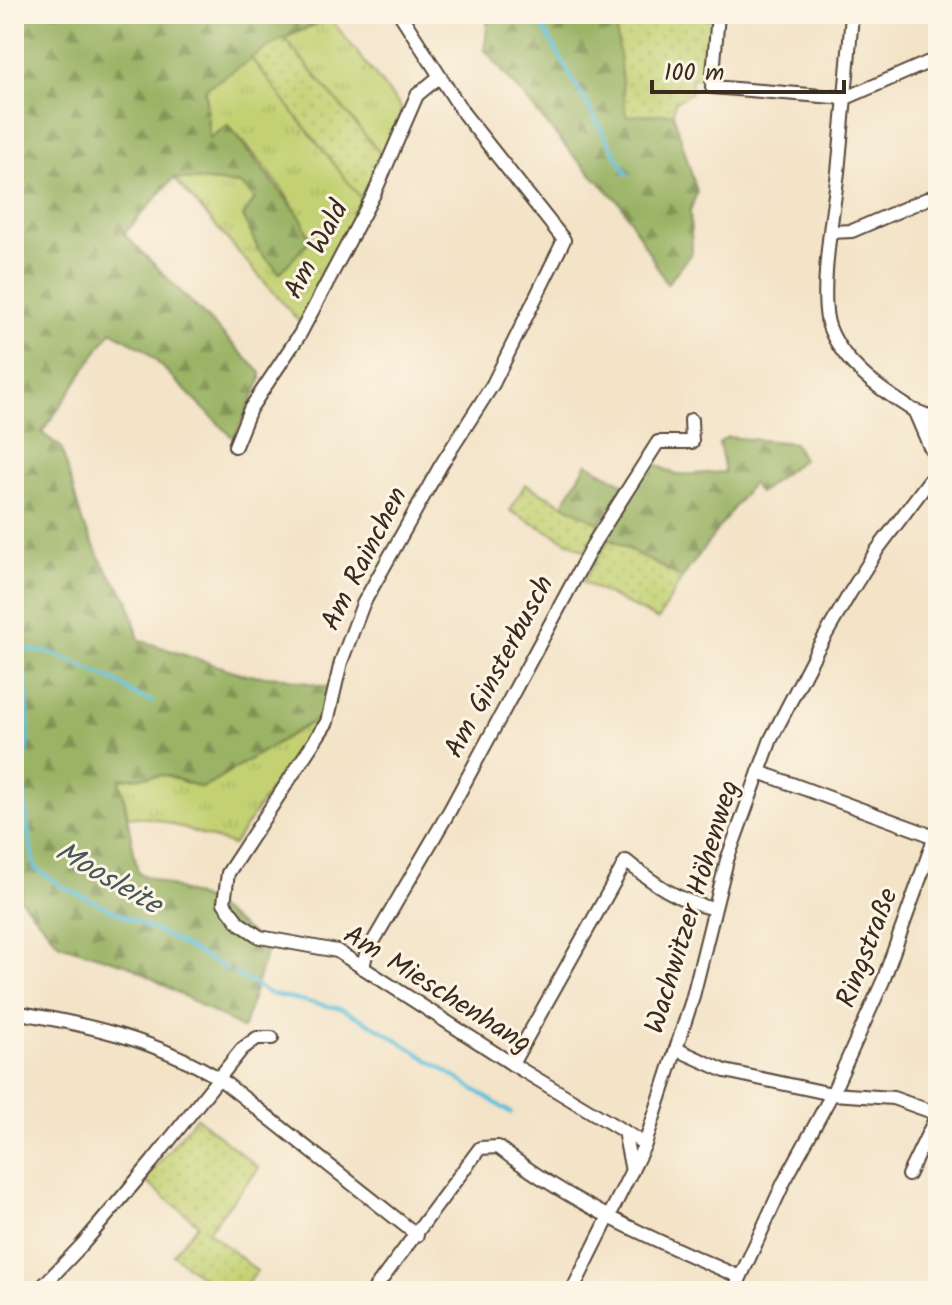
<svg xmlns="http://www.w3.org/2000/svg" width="952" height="1305" font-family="Kalam,sans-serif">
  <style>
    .grass { fill: url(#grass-tufts); stroke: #7f7e48; stroke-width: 2 }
    .forest { fill: url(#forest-firs); stroke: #6a6e42; stroke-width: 2 }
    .garden { fill: url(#garden-dots); stroke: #7f7e48; stroke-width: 2 }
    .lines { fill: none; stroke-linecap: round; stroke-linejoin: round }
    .stream { stroke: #5dc0db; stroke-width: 4 }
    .minor-casing { stroke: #574637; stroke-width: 16 }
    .tertiary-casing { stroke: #574637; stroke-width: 18 }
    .minor { stroke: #fff; stroke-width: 12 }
    .tertiary { stroke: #fff; stroke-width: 14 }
    .labels { text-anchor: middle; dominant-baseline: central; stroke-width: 6; stroke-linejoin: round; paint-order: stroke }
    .street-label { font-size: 28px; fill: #3b2a1e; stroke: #fcf5e5 }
    .water-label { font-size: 30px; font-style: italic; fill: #455757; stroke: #fcf5e5 }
  </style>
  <defs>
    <pattern id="grass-tufts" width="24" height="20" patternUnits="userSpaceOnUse" patternTransform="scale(2)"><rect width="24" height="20" fill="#c3d173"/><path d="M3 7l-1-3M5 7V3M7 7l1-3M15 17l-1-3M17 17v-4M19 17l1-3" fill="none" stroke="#a8b463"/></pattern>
    <pattern id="forest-firs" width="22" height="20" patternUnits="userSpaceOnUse" patternTransform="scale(2)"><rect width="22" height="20" fill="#9ab365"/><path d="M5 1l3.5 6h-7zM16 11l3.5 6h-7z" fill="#7f9253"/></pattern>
    <pattern id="garden-dots" width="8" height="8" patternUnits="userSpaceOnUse" patternTransform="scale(2)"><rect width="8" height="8" fill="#c3d173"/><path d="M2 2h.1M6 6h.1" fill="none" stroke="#a8b463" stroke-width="1.8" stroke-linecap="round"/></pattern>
  </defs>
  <rect width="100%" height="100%" fill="#fcf5e5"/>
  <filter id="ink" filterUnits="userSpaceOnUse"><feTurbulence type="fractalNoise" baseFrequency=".0125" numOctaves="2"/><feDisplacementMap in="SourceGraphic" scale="16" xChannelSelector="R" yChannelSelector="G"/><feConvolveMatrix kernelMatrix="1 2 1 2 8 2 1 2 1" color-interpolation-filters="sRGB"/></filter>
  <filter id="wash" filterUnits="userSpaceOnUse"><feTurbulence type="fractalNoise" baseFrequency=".006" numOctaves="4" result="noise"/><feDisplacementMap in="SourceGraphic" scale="32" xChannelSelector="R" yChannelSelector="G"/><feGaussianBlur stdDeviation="1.8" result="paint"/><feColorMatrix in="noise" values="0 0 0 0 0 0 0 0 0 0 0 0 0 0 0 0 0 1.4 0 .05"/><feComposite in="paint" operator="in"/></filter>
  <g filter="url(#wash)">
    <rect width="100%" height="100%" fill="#f3e3c7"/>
    <g class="grass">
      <polygon points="330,18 402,109 384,158 284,38"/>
      <path d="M251,58L363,201L301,324L174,178L241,184L255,199L243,216L259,251L310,240C294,197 258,158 228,125L209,139L205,88Z"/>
      <polygon points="320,717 233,845 156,819 128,816 120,779 165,775 202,788"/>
    </g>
    <g class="forest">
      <path d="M14,14H340L284,38L205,89L209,138L228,125L302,219L310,240L280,273L259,251L243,216L255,199L241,184L174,178L124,234L261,373V380L234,439L144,349L111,331L42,433L61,447L83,524L104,566L128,599L139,640L246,675L280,677L331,688L320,717L202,788L165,775L120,779L138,873L205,900L268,946L243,1029L128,965L59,944L19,897C24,887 22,876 14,868Z"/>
      <polygon points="488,14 615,14 626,116 673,113 697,192 690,211 692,252 667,284 621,204 572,154 485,50"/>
      <polygon points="727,437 794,443 803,459 759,493 752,483 682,578 603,535 650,461 676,475 725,472 719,443"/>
      <polygon points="587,463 624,484 600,524 563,504"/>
    </g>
    <g class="garden">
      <polygon points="615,14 713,14 706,79 692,78 691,93 675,102 673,113 626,116"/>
      <polygon points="284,38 384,158 363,201 251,58"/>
      <polygon points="525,484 600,524 585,551 510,511"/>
      <polygon points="609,539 682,578 658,620 583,582"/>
      <polygon points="196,1117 259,1168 208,1231 257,1271 241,1291 218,1291 173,1254 198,1224 145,1181"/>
    </g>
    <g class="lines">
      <g class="stream">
        <polyline points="538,14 540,22 627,174"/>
        <path d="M14,644C29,662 29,725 27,749C26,757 23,765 23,774C25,806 28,837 35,868L63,887L164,935L227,969"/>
        <polyline points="19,649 52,653 116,681 133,694 152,702"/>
        <polyline points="235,973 270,994 342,1009 385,1032 511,1113"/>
      </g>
    </g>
  </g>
  <g filter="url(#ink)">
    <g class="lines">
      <g class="minor-casing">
        <g id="minor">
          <polyline points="400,14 464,114 564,240 493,384 441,465 363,604 341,662 327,722 228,873 224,903 239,923 260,937 337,951 512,1064 645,1144"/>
          <polyline points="718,14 712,87 846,98 938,58"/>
          <path d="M852,14C848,67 843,119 838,172C834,207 817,299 830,329C845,366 882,391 916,412"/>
          <polyline points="831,232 852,231 938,194"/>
          <polyline points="235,446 250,409 300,334 374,194 417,95 439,77"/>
          <polyline points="363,968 366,954 450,810 595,541 658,442 692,442 691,420"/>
          <path d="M14,1012C86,1024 157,1040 220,1079L417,1235"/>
          <polyline points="676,1049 725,1071 832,1094 893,1098 938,1114"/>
          <path d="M512,1064L626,861C654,884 678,901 714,909"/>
          <polyline points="624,1131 632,1171"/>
          <polyline points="908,1175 938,1113"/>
          <polyline points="38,1291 81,1246 152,1162 242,1049 257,1038 272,1038"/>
          <path d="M373,1291L480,1148L498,1147C571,1204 656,1241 740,1277"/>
          <polyline points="572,1291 645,1144 692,1000 727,860 771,739 817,650 850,593 877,550 938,469"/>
          <polyline points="734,1291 784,1182 832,1094 883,981 933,842 932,838 925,833 759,772"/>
        </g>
      </g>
      <g class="tertiary-casing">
        <g id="tertiary">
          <polyline points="916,412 931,447 938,456"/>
          <polyline points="916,412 938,421"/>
        </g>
      </g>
      <use href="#minor" class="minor"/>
      <use href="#tertiary" class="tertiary"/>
    </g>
  </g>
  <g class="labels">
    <g class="street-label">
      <text transform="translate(317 250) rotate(-62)">Am Wald</text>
      <text transform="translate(365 559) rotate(-63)">Am Rainchen</text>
      <text transform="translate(500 667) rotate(-62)">Am Ginsterbusch</text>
      <text transform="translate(693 907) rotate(-73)">Wachwitzer Höhenweg</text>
      <text transform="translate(868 948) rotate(-69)">Ringstraße</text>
      <text transform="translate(437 990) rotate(32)">Am Mieschenhang</text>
    </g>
    <g class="water-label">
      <text transform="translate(108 879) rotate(30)">Moosleite</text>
    </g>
  </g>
  <rect width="952" height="1305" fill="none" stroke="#fcf5e5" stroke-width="48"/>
  <path d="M652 80v12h192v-12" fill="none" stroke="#3b2a1e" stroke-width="4"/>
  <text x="664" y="80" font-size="24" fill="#3b2a1e" stroke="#fcf5e5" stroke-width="6" paint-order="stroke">100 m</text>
</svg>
